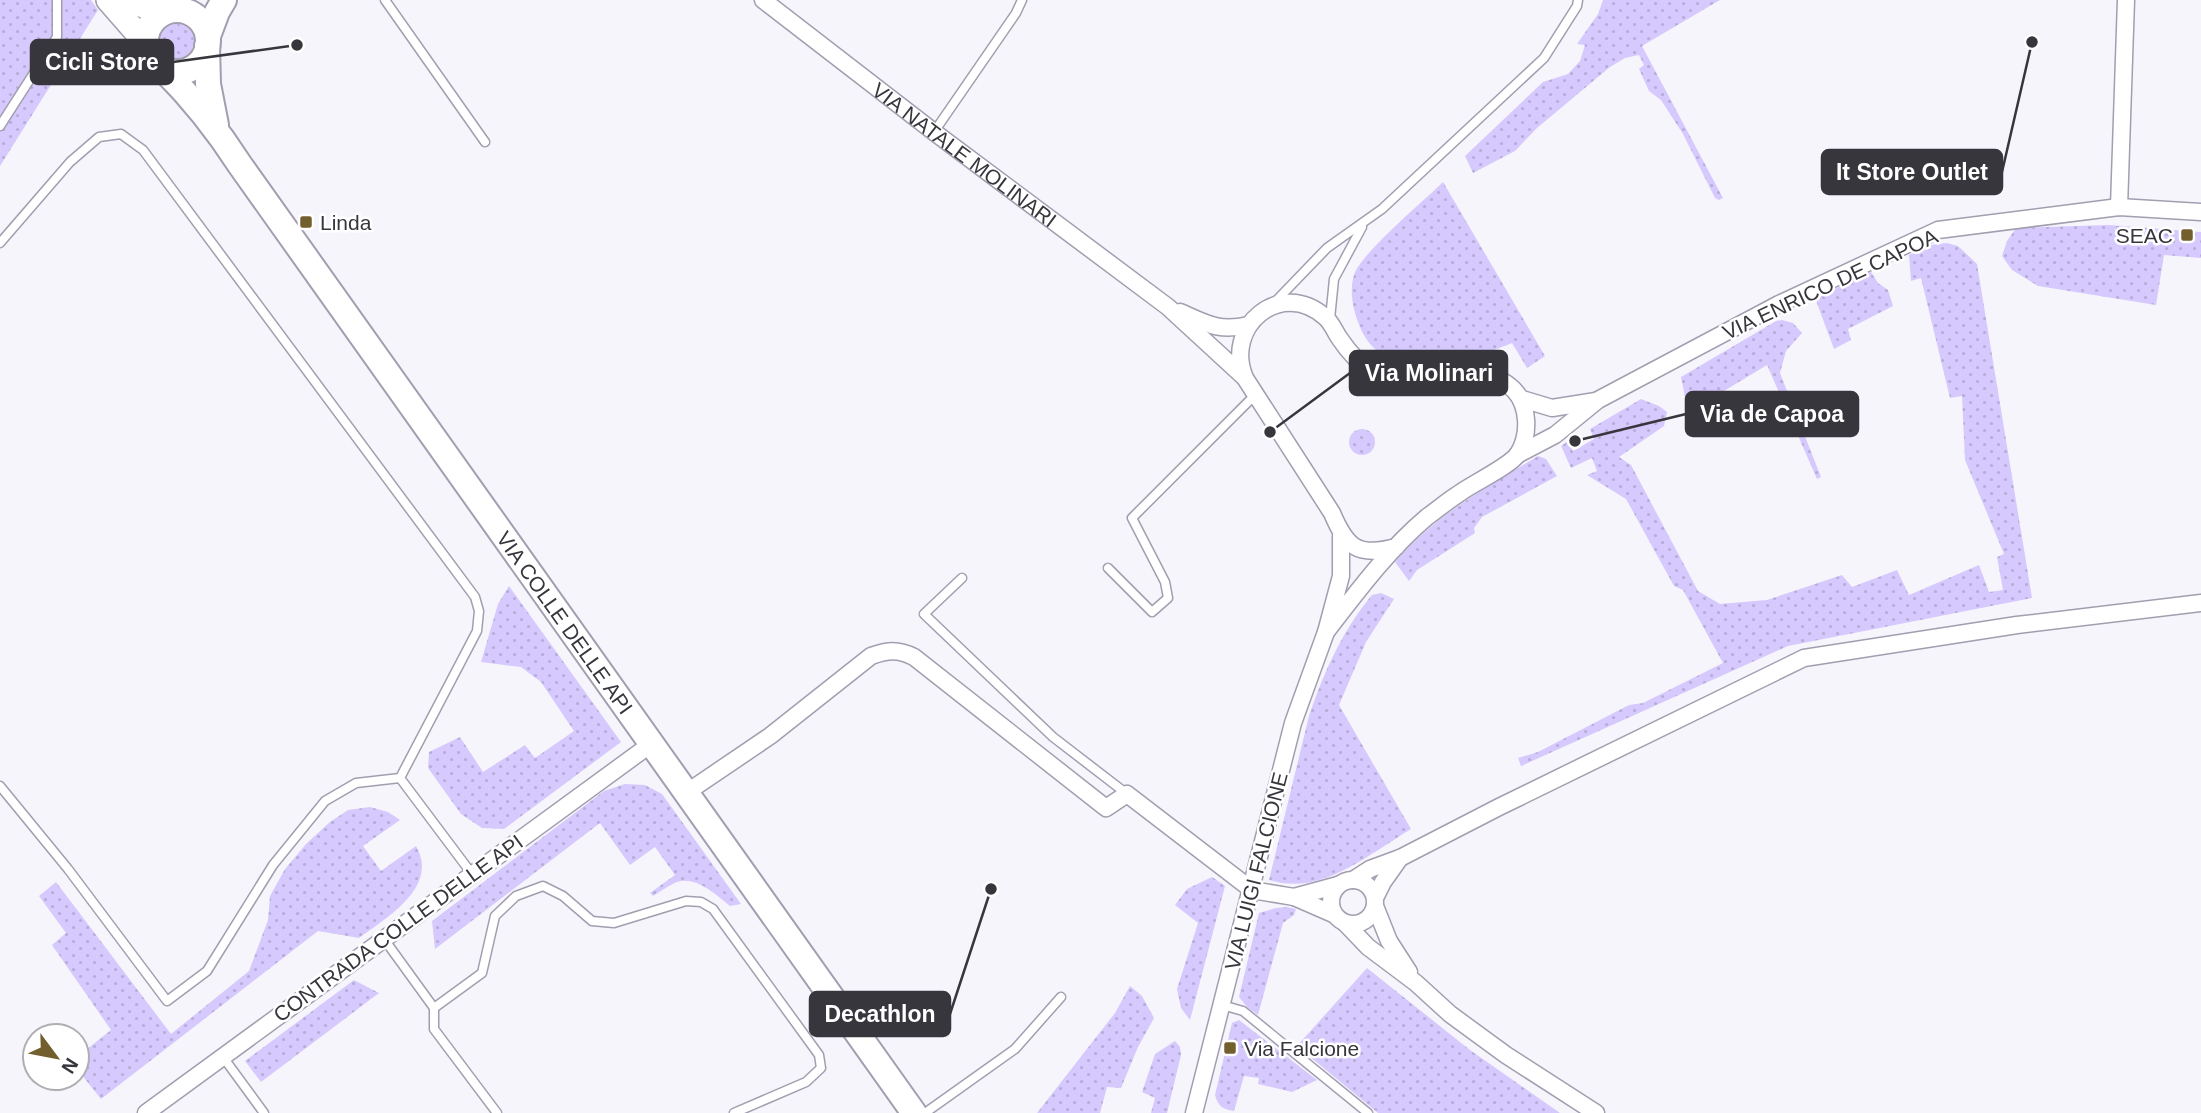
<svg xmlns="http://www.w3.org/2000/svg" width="2201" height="1113" font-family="Arial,sans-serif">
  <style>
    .grass { fill: url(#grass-dots) }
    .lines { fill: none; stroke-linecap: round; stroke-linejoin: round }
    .lane-casing { stroke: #a29eaf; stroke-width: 11 }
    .street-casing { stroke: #a29eaf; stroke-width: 19 }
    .secondary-casing { stroke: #a29eaf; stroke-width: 26 }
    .primary-casing { stroke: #a29eaf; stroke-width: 28 }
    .lane { stroke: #fff; stroke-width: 8 }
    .street { stroke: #fff; stroke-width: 16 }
    .secondary { stroke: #fff; stroke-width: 23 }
    .primary { stroke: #fff; stroke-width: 24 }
    .poi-dot { fill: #735e2d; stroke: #fff; stroke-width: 2.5 }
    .labels { text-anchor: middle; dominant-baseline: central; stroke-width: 5; stroke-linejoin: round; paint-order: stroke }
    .street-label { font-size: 21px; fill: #38363d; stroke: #fff }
    .poi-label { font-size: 21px; fill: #38363d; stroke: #fff; text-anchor: start }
    .leader { fill: none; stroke: #38363d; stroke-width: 2.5 }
    .callout-dot { fill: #38363d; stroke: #fff; stroke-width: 2.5 }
    .callout { fill: #38363d; stroke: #38363d; stroke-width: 2.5 }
    .callout-label { font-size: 23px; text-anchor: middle; font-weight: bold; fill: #fff }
  </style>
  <defs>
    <pattern id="grass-dots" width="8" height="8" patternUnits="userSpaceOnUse" patternTransform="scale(1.75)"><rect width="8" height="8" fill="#d6c9fd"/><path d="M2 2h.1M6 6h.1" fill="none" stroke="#b8adda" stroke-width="1.8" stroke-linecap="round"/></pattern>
  </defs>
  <rect width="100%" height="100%" fill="#f6f5fc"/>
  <g class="grass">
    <polygon points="0,0 91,0 98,10 0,166"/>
    <polygon points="1603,0 1720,0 1642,46 1723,198 1719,200 1715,198 1683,134 1661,100 1649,91 1639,69 1644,65 1639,55 1625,58 1610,67 1537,128 1515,151 1473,173 1465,156 1543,82 1568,74 1580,61 1585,45 1577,44 1598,14"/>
    <circle cx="177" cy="41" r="17"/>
    <path d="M1443,182L1545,356L1527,368L1512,343C1466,362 1385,388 1360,327C1353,311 1349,291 1354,275C1361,253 1424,201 1443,182Z"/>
    <polygon points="2109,225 2201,232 2201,258 2164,255 2156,305 2038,286 2012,270 2002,256 2007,241 2016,228"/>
    <polygon points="1947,243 1958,246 1977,264 2032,598 1788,646 1521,766 1518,758 1538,752 1629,705 1643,703 1723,663 1683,590 1674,586 1626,499 1587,475 1597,471 1592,458 1571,468 1561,446 1568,441 1573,451 1594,439 1590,429 1641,399 1659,406 1667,412 1664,426 1619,457 1631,465 1698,591 1720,604 1767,600 1842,575 1852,587 1897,570 1909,595 1979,565 1989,592 2003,590 1997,557 2004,554 1965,460 1962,396 1950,398 1921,278 1911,281 1909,255 1930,245"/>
    <polygon points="1871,272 1878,283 1888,290 1893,306 1848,329 1851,340 1834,349 1815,298"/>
    <polygon points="1782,320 1793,323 1802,333 1786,351 1780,373 1821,477 1817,479 1767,365 1704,403 1691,407 1686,402 1681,377 1776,321"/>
    <circle cx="1362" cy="442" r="13"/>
    <path d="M1538,456L1546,459L1557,476L1482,517L1474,528L1475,533L1417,570L1409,581L1395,562C1437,514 1484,489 1538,456Z"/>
    <polygon points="509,586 621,742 504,829 482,828 461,814 428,768 429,752 460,737 483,772 525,745 535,758 574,731 541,682 521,667 481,662 498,604"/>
    <path d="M1381,593L1394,599L1366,642L1339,705L1411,829C1369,854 1321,897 1269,880L1309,716C1324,672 1342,631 1372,595Z"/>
    <path d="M625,784L645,785L662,794L741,904L730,906C716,895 697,876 677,882C669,885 660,892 653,896L650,893L675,875L655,847L630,865L600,823L435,949L432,921L604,791Z"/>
    <path d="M370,807L388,812L400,820L363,846L381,871L416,846C440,887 386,918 359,938L318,931L101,1099L77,1069V1057L111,1030L52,945L66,933L39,896L56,882L171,1034L249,971L268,920L270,896L285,869L307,843L330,822L348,810Z"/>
    <polygon points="1212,877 1225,886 1190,1020 1181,1008 1177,989 1198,923 1175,905 1187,889"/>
    <polygon points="1287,907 1296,909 1294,915 1283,923 1258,1015 1247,1007 1239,997 1259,913 1276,908"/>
    <polygon points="1367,968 1470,1050 1560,1113 1378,1113 1297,1046"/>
    <polygon points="354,980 379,993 261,1082 245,1061"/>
    <polygon points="1130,986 1142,996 1154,1018 1138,1047 1121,1088 1107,1087 1100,1113 1037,1113 1115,1013"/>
    <path d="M1239,1020L1317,1080L1292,1092L1258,1084L1259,1078L1244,1076L1234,1111C1222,1109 1218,1106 1215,1095L1232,1023Z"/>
    <polygon points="1175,1041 1180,1047 1181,1055 1167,1113 1151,1113 1155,1098 1142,1092 1155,1054"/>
  </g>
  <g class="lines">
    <g class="lane-casing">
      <g id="lane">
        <polyline points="385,0 485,142"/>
        <polyline points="0,126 57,37 57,0"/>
        <polyline points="934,132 1016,13 1022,0"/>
        <polyline points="0,243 70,162 99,137 121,134 143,150 475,597 479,611 477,631 400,778 472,874"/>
        <polyline points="1273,304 1327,248 1382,209 1544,58 1577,6 1578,0"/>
        <polyline points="1330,319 1334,279 1362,227"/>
        <polyline points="1108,568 1152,612 1168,598 1165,582 1132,518 1256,394"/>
        <polyline points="962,578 924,614 1053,737 1127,794"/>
        <polyline points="0,786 68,869 167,1001 207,971 273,865 325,801 356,783 400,778"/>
        <polyline points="384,939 434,1008 434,1029 497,1113"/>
        <polyline points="1222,1005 1243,1011 1368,1113"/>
        <polyline points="434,1008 482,973 495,916 516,896 543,886 563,896 592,921 614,923 686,901 701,902 713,909 819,1055 821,1068 806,1082 734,1113"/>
        <polyline points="223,1057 264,1113"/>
        <polyline points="925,1113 1015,1049 1061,997"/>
      </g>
    </g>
    <g class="street-casing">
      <g id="street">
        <path id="s1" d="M763,0L934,132L1168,307L1243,376"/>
        <polyline points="2119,207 2126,0"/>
        <path d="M1180,312C1207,324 1219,332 1249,325"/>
        <polyline points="1522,399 1552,408 1596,401"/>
        <polyline points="1517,455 1555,435 1598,400 1779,304 1938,230 2119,207 2201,212"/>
        <path d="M1326,632C1357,592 1388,550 1427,517C1437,510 1446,502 1457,495C1471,484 1509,467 1518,454C1530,435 1529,406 1514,390C1484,360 1451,383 1418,384C1384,386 1358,366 1340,339C1335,332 1332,323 1325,317C1281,278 1223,326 1245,378L1332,513C1346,546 1357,558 1396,547"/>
        <path d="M686,793L770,736L871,656C888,650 898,649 914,657L1106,808L1127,794L1252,890L1294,897L1333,914"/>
        <circle cx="1353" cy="902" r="22"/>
        <polyline points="1353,880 1370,869 1400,858 1499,807 1804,658 2017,625 2201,603"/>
        <polyline points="1294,897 1338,885"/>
        <polyline points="1375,898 1383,882 1400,858"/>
        <polyline points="1375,906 1389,941 1409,972"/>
        <polyline points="1345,923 1368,947 1416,983 1450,1014 1506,1055 1596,1113"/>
        <polyline points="146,1113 651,744"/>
        <polyline points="1194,1113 1293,723 1326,632 1341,576 1341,536"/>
      </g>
    </g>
    <g class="secondary-casing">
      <g id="secondary">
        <polyline points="108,0 136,32 148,54"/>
        <polyline points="128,0 146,7 172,10"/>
      </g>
    </g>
    <g class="primary-casing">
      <g id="primary">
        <circle cx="177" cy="41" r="31"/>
        <polyline points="208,36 217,12 224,0"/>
        <polyline points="207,46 208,84 216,125"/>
        <path id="s2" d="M162,68C192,98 217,129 240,165L914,1113"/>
      </g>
    </g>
    <use href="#lane" class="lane"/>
    <use href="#street" class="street"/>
    <use href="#secondary" class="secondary"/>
    <use href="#primary" class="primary"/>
  </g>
  <g class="poi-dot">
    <rect x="299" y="215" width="14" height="14" rx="3.5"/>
    <rect x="2180" y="228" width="14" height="14" rx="3.5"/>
    <rect x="1223" y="1041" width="14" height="14" rx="3.5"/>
  </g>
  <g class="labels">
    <g class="street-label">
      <text stroke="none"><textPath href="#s1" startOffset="254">VIA NATALE MOLINARI</textPath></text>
      <text transform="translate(1830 284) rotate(-25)">VIA ENRICO DE CAPOA</text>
      <text stroke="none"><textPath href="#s2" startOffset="686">VIA COLLE DELLE API</textPath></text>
      <text transform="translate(1256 871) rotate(-76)">VIA LUIGI FALCIONE</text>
      <text transform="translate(398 928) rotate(-36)">CONTRADA COLLE DELLE API</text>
    </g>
    <g class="poi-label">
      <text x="320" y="222">Linda</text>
      <text x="2173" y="235" text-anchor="end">SEAC</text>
      <text x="1244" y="1048">Via Falcione</text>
    </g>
  </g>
  <path class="leader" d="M297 45L173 62M2032 42L2002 172M1270 432L1350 373M1575 441L1686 414M991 889L950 1014"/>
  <g class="callout-dot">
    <circle cx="297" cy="45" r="7"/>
    <circle cx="2032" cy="42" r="7"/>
    <circle cx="1270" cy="432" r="7"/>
    <circle cx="1575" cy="441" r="7"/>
    <circle cx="991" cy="889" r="7"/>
  </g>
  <g class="callout">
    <rect x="31" y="40" width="142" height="44" rx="7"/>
    <rect x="1822" y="150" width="180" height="44" rx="7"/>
    <rect x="1350" y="351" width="157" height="44" rx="7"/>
    <rect x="1686" y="392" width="172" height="44" rx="7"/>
    <rect x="810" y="992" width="140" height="44" rx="7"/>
  </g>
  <g class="callout-label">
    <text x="102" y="70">Cicli Store</text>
    <text x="1912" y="180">It Store Outlet</text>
    <text x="1429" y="381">Via Molinari</text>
    <text x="1772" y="422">Via de Capoa</text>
    <text x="880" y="1022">Decathlon</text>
  </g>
  <g transform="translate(56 1057) rotate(122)"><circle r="33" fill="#ffffff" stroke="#afafb1" stroke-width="2"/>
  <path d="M0-5L12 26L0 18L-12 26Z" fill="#735e2d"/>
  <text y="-10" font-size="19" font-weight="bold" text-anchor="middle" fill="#38363d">N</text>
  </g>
</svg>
